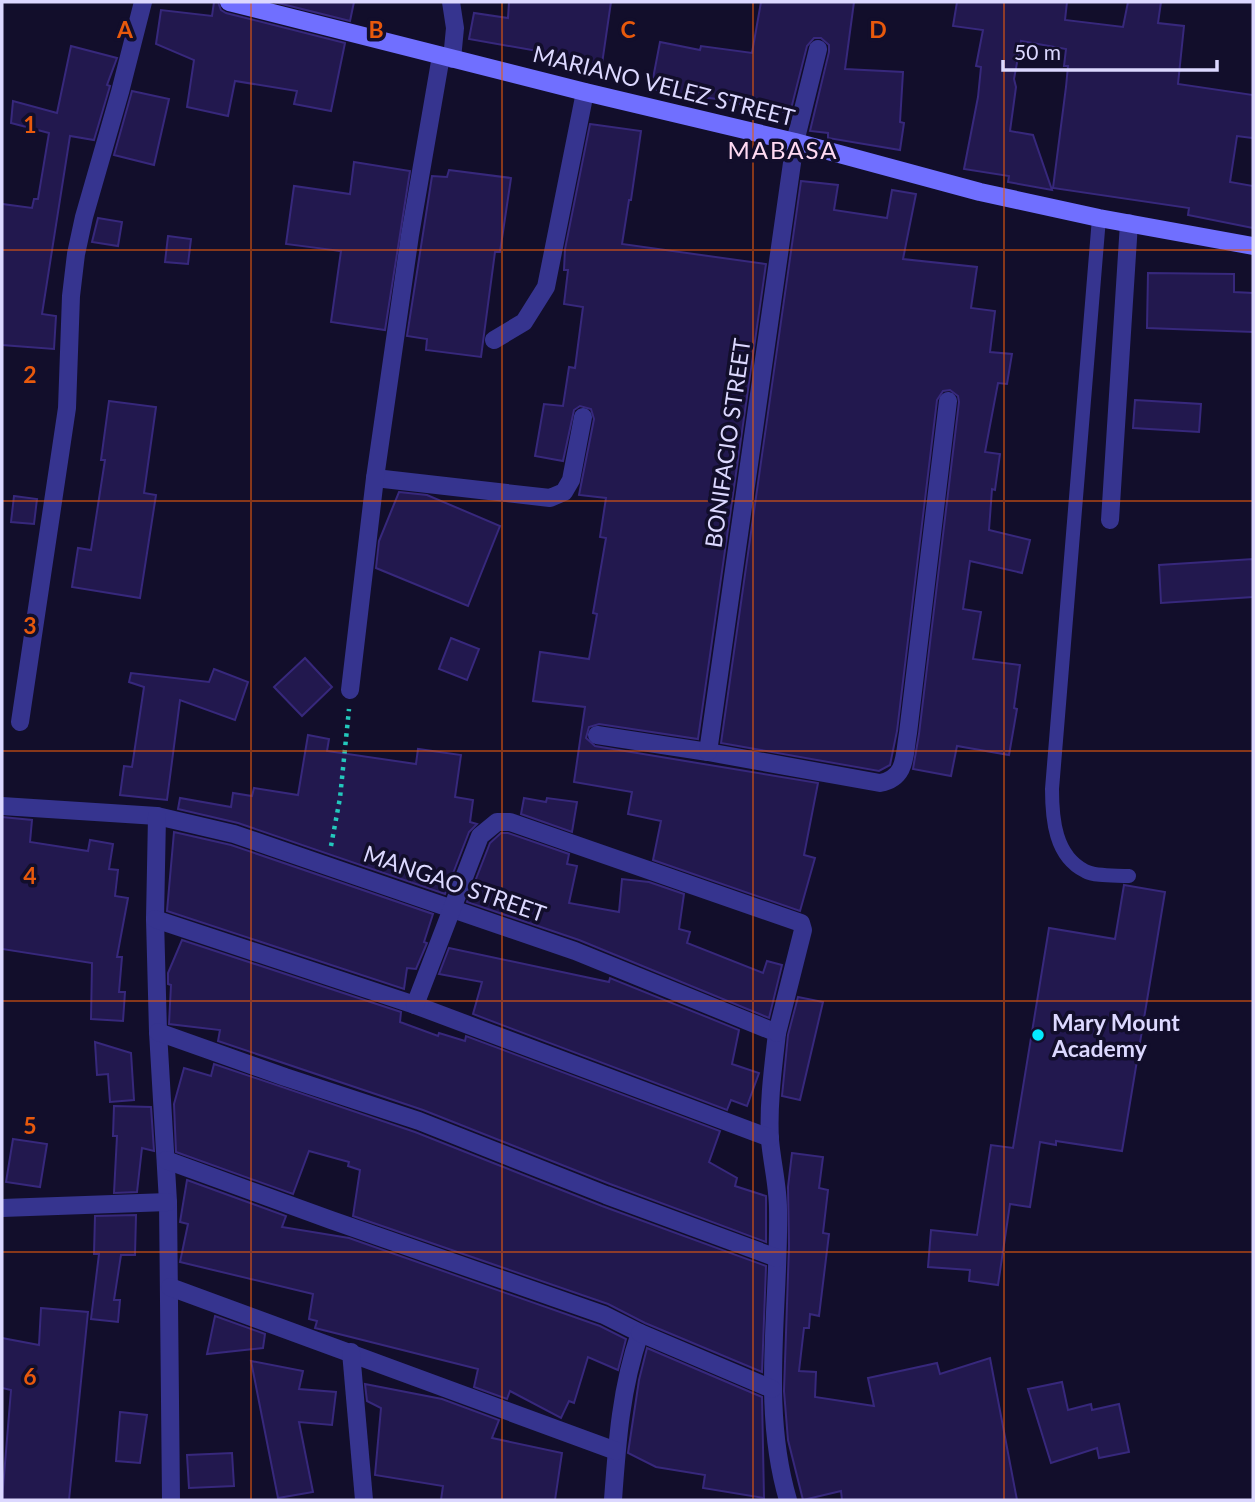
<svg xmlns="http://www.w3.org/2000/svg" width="1255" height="1502" font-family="Lato,sans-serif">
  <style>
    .building { fill: #22184e; stroke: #37287c; stroke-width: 2 }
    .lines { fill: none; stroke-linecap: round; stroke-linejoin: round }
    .path { stroke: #23c8bc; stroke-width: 4.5; stroke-dasharray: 3.5 5; stroke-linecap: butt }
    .lane { stroke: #36348f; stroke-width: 14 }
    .street { stroke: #36348f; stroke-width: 18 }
    .secondary { stroke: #706fff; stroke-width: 18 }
    .grid { fill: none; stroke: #e8590c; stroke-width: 2; stroke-opacity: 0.55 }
    .poi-dot { fill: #04eaff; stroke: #120e2b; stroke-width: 2.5 }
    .labels { text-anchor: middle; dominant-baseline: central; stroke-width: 7; stroke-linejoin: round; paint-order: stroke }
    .street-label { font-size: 23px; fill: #dcd8ff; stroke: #120e2b }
    .poi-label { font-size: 23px; font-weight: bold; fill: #dcd8ff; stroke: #120e2b; text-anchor: start }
    .neighbourhood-label { font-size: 24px; letter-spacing: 2px; fill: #ffdaf2; stroke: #120e2b }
    .grid-label { font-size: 23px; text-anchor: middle; font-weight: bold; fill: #e8590c; stroke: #120e2b; stroke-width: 7; stroke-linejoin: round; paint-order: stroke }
  </style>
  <rect width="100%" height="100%" fill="#120e2b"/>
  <g class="building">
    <polygon points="214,2 218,2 221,10 226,13 345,43 331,111 294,104 297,91 235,81 228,116 187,107 194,60 156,44 161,10 212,16"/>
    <polygon points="274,2 354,2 350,21"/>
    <polygon points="509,2 611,2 602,64 583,62 582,66 547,60 549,53 469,39 474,13 508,18"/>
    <polygon points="761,2 854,2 845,69 903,72 900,122 904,123 900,150 828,138 828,133 810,131 829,52 829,45 821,38 814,38 807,46 790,113 734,103 734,101 683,95 651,89 660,42 700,50 701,46 752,53"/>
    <polygon points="957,2 1067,2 1065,20 1123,27 1128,2 1161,2 1158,23 1184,26 1178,84 1253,95 1253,138 1237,136 1230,182 1253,186 1253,228 1188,215 1189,208 1053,188 1066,87 1068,66 1064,66 1066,49 1021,41 1014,79 1016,87 1010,131 1033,135 1052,190 1008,182 1009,176 964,169 978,97 981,67 976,66 983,30 953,26"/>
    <polygon points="71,46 117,58 107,85 110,86 94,140 70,136 42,314 56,316 54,349 2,345 2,204 32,208 34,199 38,199 49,133 11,123 13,101 57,113"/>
    <polygon points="132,91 169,99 154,165 114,155"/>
    <polygon points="590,124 641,131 631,200 629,200 622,244 766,264 698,739 599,724 589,727 586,738 595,746 818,783 804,855 815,858 800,911 653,860 661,821 628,814 632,792 574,782 585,707 533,701 540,652 589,659 597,614 593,613 606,538 600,537 606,498 579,495 594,419 591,409 580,406 574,410 563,461 535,456 544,404 563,406 569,367 575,368 583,307 564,304 568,270 564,270 565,249"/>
    <polygon points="354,162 410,171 385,330 331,322 341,251 286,244 294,186 350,194"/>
    <polygon points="449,170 511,178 500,252 495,252 481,357 426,350 427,339 407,336 432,176 447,177"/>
    <polygon points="801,181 838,185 834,210 887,218 892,190 916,194 903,259 977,267 971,308 995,311 990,352 1012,354 1007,384 998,383 985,452 1000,454 995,490 992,489 989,530 1030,540 1022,573 970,561 963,609 981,612 973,659 1020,665 1014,708 1017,709 1009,755 957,746 951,776 913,769 919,734 959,402 958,396 950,390 943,391 937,400 897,731 890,765 879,771 721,743"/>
    <polygon points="98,218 122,222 118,246 92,242"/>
    <polygon points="168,236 191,239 188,264 165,262"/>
    <polygon points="1148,273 1234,274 1234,292 1253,293 1253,332 1147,328"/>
    <polygon points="1135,400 1201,404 1199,432 1133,428"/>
    <polygon points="109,401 156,407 144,493 156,495 140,598 72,587 78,548 91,550 105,460 101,460"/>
    <polygon points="399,492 427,495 500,526 468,606 376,568 379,541"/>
    <polygon points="14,496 37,499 34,524 11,522"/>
    <polygon points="1253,559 1253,597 1161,603 1159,565"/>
    <polygon points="451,638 479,649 467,680 439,669"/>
    <polygon points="305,658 332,687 302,716 274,687"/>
    <polygon points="214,669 248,682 235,720 180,700 167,800 120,795 124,766 132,767 144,687 129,682 131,673 209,682"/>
    <polygon points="308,735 329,739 327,751 416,764 418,749 461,755 455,797 473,800 470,822 477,824 469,832 445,894 238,823 178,809 180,798 231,807 233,793 252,796 254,788 298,795"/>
    <polygon points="524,798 546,802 547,798 577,802 572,832 521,814"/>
    <polygon points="2,817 32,820 30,842 88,851 90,840 113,844 109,869 118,870 115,896 128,898 117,957 122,957 119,992 125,992 123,1021 91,1019 92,963 2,949"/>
    <polygon points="174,832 231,845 433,914 424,942 427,943 416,969 407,968 404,989 167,911"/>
    <polygon points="501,833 508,833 569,854 567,864 577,866 569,903 619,912 622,879 649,882 684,894 679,929 690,932 687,943 763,973 767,961 782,965 769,1018 579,940 467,902 490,843"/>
    <polygon points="1124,885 1165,892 1122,1151 1056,1141 1056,1145 1040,1142 1030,1207 1010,1204 998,1285 969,1281 970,1270 928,1267 931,1230 977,1235 991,1145 1013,1148 1049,928 1115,939"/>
    <polygon points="182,940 401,1012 400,1022 438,1036 439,1033 465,1041 466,1036 720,1131 709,1162 737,1178 735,1186 766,1196 766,1242 610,1184 423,1110 218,1041 220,1030 169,1024 171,985 168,984 168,973"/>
    <polygon points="449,948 609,982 610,978 739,1030 732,1064 759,1073 747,1106 731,1100 727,1110 473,1014 482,982 439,974"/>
    <polygon points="798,997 823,1002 800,1100 782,1096 788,1035"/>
    <polygon points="95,1042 131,1053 134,1100 110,1102 108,1074 97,1075"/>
    <polygon points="214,1064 415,1132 602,1206 766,1266 762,1372 645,1323 608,1304 353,1216 360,1170 348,1166 349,1162 309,1151 293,1194 176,1152 174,1104 184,1068 211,1076"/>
    <polygon points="114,1106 151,1107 154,1151 142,1148 137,1192 114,1193 117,1136 113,1136"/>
    <polygon points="13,1139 47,1144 40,1187 6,1182"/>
    <polygon points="792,1153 823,1157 819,1188 828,1190 823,1233 829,1234 819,1316 810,1314 809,1328 804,1328 799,1371 816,1372 815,1397 874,1406 868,1378 937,1363 940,1374 990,1358 1017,1500 842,1500 841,1491 803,1500 788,1440 784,1391 789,1246 788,1187"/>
    <polygon points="187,1180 286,1216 282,1227 349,1238 600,1326 626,1339 618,1370 588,1357 574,1403 569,1401 561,1418 510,1391 507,1399 474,1387 478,1369 315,1328 317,1321 309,1319 313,1294 180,1262 188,1224 180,1222"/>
    <polygon points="136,1215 135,1255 121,1255 114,1300 120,1300 118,1322 91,1319 99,1254 94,1254 95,1216"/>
    <polygon points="41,1308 88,1312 69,1500 2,1500 11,1390 2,1388 2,1338 39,1345"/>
    <polygon points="215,1316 265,1334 263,1348 207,1354"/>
    <polygon points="647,1348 762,1397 764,1498 703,1488 705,1475 656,1467 628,1453 639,1380"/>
    <polygon points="251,1361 303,1371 299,1389 336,1392 332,1425 299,1422 313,1492 278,1498"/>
    <polygon points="1062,1382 1068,1410 1091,1404 1092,1410 1119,1404 1129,1452 1099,1458 1097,1448 1051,1463 1028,1389"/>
    <polygon points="365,1384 442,1399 499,1420 492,1438 562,1453 555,1500 441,1500 443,1486 375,1475 381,1408 367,1401"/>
    <polygon points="120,1412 147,1415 140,1463 116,1461"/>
    <polygon points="232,1453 234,1486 189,1488 187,1455"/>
  </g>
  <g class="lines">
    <polyline class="path" points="331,846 340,798 349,709"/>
    <path class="lane" d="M1099,218L1052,789C1052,819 1055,856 1085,871C1096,877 1116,875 1129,876"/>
    <g class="street">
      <polyline points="451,2 455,28 452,59"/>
      <polyline points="494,340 524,322 546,287 585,92"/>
      <polyline points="375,478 550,498 564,492 571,480 583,417"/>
      <polyline points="1110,520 1129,223"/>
      <polyline points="350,690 375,478 410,235 441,56"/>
      <polyline points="20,722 67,408 71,296 76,254 84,217 120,92 143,2"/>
      <path d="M597,735L708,752L880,783C907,778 904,755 908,733L948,401"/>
      <polyline points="708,752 795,142 818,49"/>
      <path d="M2,806L157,816L234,834L575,951L777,1033C773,1068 768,1105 770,1140C772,1163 778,1186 778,1209C780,1306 760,1405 788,1500"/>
      <polyline points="157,816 155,919 158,1032 168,1202 171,1500"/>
      <polyline points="155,919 415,1005 770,1138"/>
      <polyline points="415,1005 480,836 497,822 510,822 801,923 803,930 777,1033"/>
      <polyline points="158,1032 285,1077 419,1121 606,1195 777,1258"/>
      <path d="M166,1160L331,1220L604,1315L640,1333C621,1387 617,1443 613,1500"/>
      <polyline points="2,1208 168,1202"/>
      <polyline points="170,1287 616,1451"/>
      <polyline points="640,1333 772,1389"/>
      <polyline points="351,1352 364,1500"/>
    </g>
    <polyline class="secondary" points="229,2 585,92 795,142 980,192 1099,218 1253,246"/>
  </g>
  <path class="grid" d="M251,2V1500M502,2V1500M753,2V1500M1004,2V1500M2,250H1253M2,501H1253M2,751H1253M2,1001H1253M2,1252H1253"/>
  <circle class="poi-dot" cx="1038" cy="1035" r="7"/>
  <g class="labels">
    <g class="street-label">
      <text transform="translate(664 85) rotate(14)">MARIANO VELEZ STREET</text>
      <text transform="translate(727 443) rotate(-82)">BONIFACIO STREET</text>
      <text transform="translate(455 883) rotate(19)">MANGAO STREET</text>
    </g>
    <g class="poi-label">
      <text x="1052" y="1022">Mary Mount<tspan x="1052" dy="26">Academy</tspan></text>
    </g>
    <g class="neighbourhood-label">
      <text x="783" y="149">MABASA</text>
    </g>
  </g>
  <g class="grid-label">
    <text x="125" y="38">A</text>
    <text x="376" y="38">B</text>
    <text x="628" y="38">C</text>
    <text x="878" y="38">D</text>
    <text x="30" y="133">1</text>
    <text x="30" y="383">2</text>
    <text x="30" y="634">3</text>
    <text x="30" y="884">4</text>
    <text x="30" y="1134">5</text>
    <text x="30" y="1385">6</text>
  </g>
  <rect width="1255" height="1502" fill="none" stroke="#dcd8ff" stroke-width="7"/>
  <path d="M1003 60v10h214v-10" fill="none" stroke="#dcd8ff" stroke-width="3.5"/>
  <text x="1014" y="60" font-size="21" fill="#dcd8ff" stroke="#120e2b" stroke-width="5" paint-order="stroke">50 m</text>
</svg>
